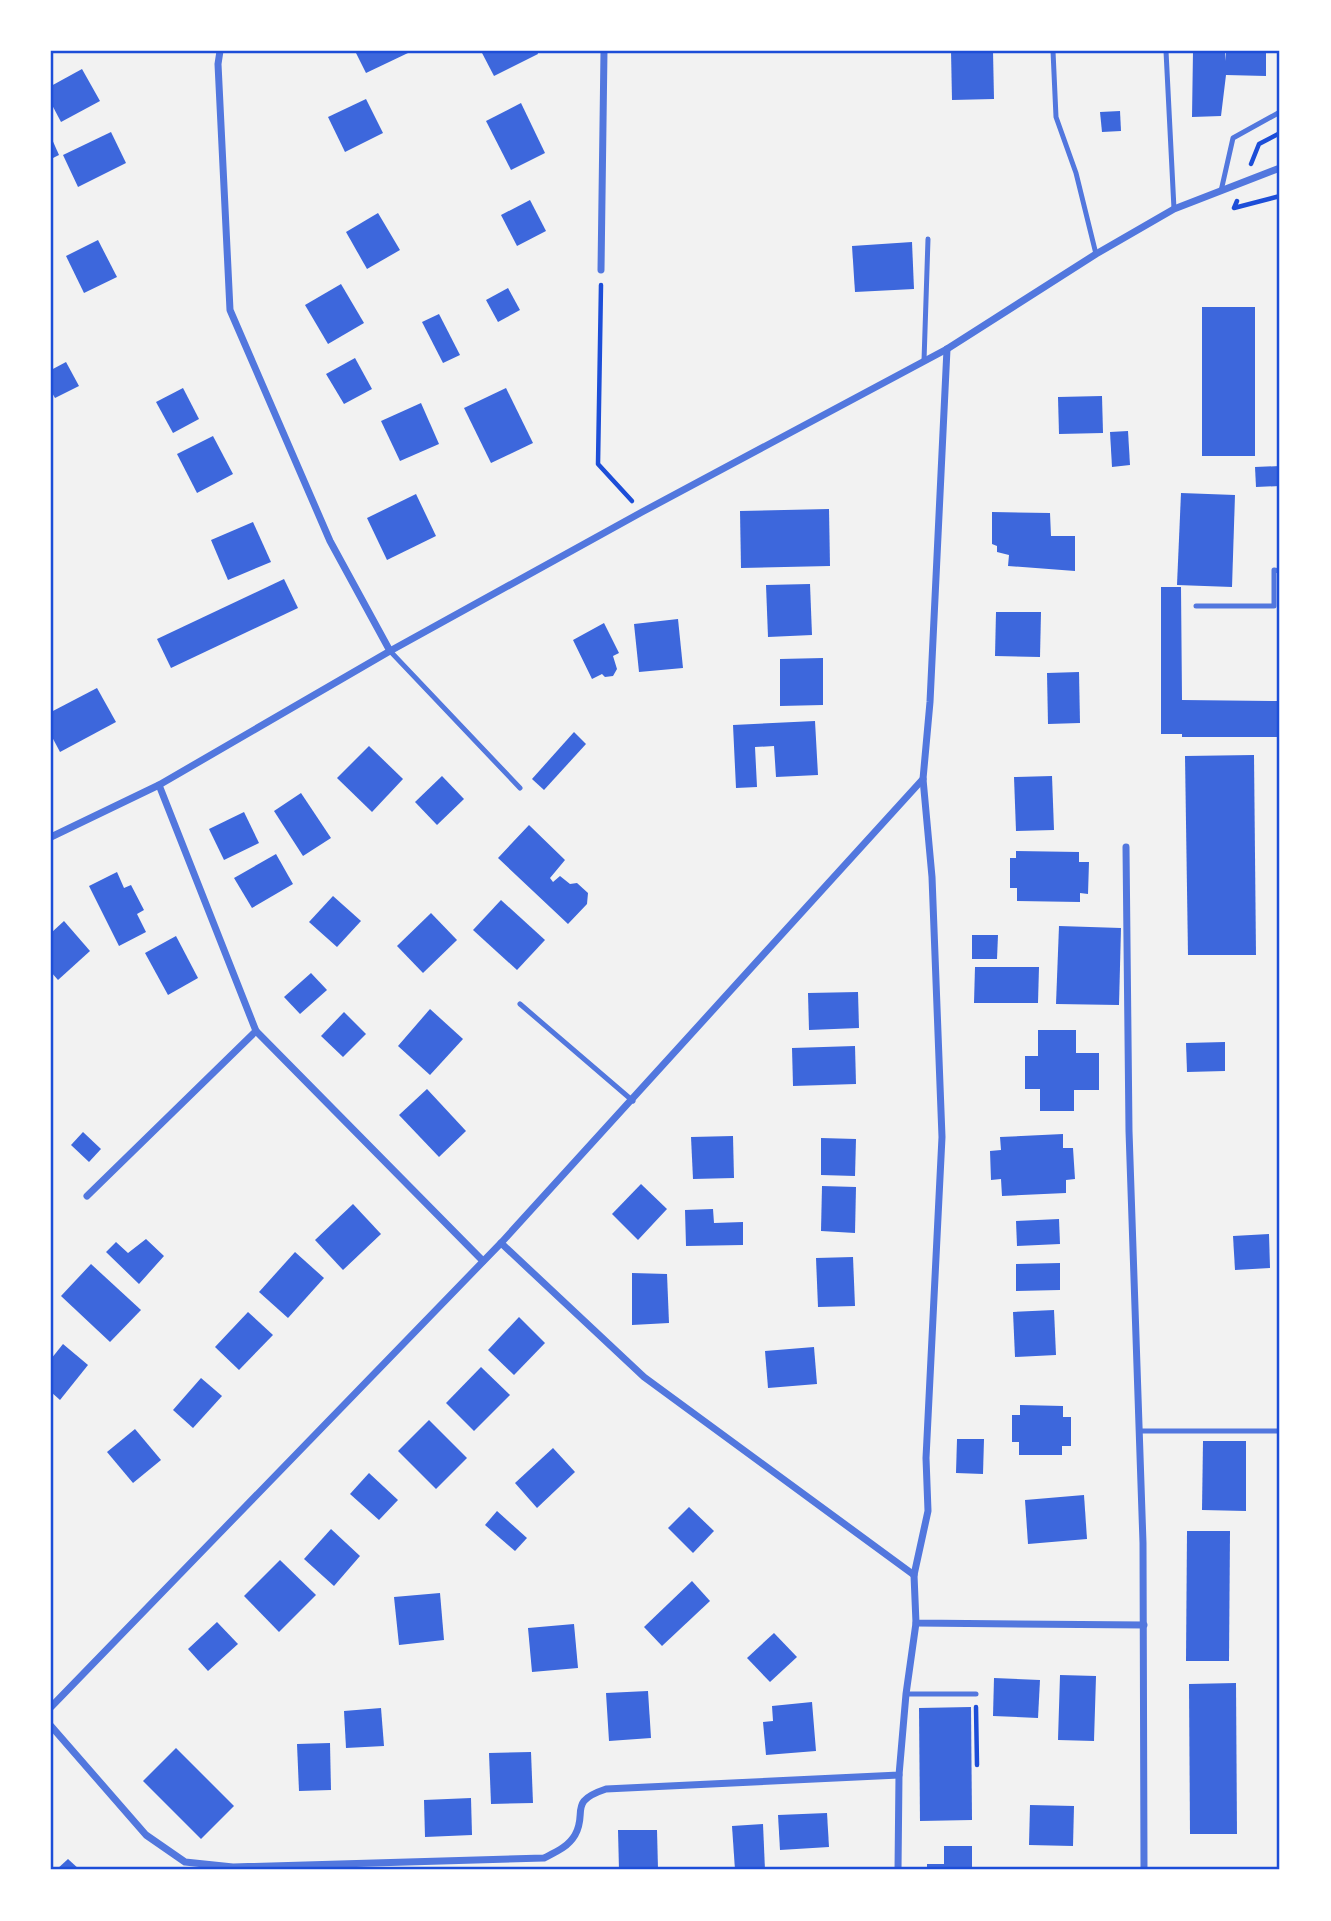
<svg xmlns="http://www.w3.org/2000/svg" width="1331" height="1921" font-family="'Noto Sans',sans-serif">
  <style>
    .building { fill: #3d67dc }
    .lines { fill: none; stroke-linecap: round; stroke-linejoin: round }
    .path { stroke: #1d4ed8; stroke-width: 4.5 }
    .service { stroke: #5277de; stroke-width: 5 }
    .minor { stroke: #5277de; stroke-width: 7 }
    .neatline { fill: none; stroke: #1d4ed8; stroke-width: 2.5 }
  </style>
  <rect width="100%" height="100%" fill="#f2f2f2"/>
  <g class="building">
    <polygon points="355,51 406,51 408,53 366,73"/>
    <polygon points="481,51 537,51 538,54 494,76"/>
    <polygon points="951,51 993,51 994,99 952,100"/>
    <polygon points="1193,51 1225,51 1226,61 1226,51 1266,51 1266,76 1226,75 1221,116 1192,117"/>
    <polygon points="82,69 100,101 61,122 51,103 51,86"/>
    <polygon points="366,99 383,133 345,152 328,117"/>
    <polygon points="521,103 545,153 511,170 486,121"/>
    <polygon points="1120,111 1121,131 1102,132 1100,112"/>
    <polygon points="111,132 126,163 78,187 63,155"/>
    <polygon points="51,137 59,155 51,159"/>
    <polygon points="530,200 546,231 517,246 501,215"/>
    <polygon points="378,213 400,250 367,269 346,232"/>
    <polygon points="98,240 117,277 84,293 66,256"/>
    <polygon points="912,242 914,289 855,292 852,246"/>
    <polygon points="341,284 364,323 328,344 305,305"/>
    <polygon points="508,288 520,310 498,322 486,300"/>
    <rect x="1202" y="307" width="53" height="149"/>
    <polygon points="439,314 460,355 443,363 422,322"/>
    <polygon points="355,358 372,389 344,404 326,374"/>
    <polygon points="66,362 79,386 55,398 51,391 51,370"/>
    <polygon points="183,388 199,419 173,433 156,402"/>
    <polygon points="506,388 533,443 491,463 464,408"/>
    <polygon points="1102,396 1103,433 1059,434 1058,397"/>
    <polygon points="421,403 439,444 400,461 381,421"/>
    <polygon points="1128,431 1130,465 1112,467 1110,432"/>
    <polygon points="213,436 233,474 197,493 177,454"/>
    <polygon points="1280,466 1280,486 1256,487 1255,467"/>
    <polygon points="1181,493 1235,495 1232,587 1177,585"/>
    <polygon points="416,494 436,536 387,560 367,518"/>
    <polygon points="829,509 830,566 741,568 740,511"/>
    <polygon points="992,512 1050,513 1051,536 1075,536 1075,571 1008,566 1009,555 997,552 997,546 992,544"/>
    <polygon points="253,522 271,562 228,580 211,540"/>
    <polygon points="284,579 298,608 171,668 157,639"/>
    <polygon points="810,584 812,635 768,637 766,585"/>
    <polygon points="1161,587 1181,587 1182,700 1280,701 1280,737 1182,737 1182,734 1161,734"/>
    <polygon points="996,612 1041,612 1040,657 995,656"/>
    <polygon points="678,619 683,668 639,672 634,624"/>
    <polygon points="604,623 619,653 613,656 617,669 613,676 605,677 602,674 592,679 573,640"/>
    <polygon points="823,658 823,705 780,706 780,659"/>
    <polygon points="1079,672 1080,723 1048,724 1047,673"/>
    <polygon points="97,688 116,722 60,752 51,735 51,712"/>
    <polygon points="815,721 818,775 776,777 774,746 755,747 757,787 736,788 733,725"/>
    <polygon points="574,732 586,744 544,790 532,779"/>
    <polygon points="369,746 403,779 372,812 337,778"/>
    <polygon points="1254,755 1256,955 1188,955 1185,756"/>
    <polygon points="442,776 464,799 437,825 415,802"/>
    <polygon points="1052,776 1054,830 1016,831 1014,777"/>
    <polygon points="301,793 331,838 303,856 274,811"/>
    <polygon points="244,812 259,843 224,860 209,829"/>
    <polygon points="529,825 565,860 550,878 553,882 560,876 570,884 577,883 588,893 587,904 568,924 498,858"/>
    <polygon points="1016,851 1079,852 1079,862 1089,862 1088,894 1080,893 1080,902 1017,901 1017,888 1010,888 1010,858 1016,858"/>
    <polygon points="276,854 293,884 252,908 234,878"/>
    <polygon points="117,872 124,888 131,885 144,910 137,914 146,932 119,946 89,886"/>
    <polygon points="333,896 361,921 337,947 309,922"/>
    <polygon points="501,900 545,940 517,970 473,930"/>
    <polygon points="431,913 457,940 423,973 397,946"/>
    <polygon points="64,921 90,951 58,980 51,972 51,933"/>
    <polygon points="1059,926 1121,928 1119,1005 1056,1004"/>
    <polygon points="972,935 998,935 997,959 972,959"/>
    <polygon points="176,936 198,978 168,995 145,953"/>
    <polygon points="975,967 1039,967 1038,1003 974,1003"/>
    <polygon points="311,973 327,990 300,1014 284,997"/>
    <polygon points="858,992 859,1028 809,1030 808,993"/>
    <polygon points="430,1009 463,1039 430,1075 398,1046"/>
    <polygon points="344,1012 366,1034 343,1057 321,1036"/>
    <polygon points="1038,1030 1076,1030 1076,1053 1099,1053 1099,1090 1074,1090 1074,1111 1040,1111 1040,1089 1025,1089 1025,1056 1038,1056"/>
    <polygon points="1225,1042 1225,1071 1187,1072 1186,1043"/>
    <polygon points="855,1046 856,1084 793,1086 792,1048"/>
    <polygon points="427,1089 466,1131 439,1157 399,1115"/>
    <polygon points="83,1132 101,1149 89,1162 71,1145"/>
    <polygon points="1063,1134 1063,1148 1073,1148 1075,1179 1066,1180 1066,1193 1002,1196 1001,1179 991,1180 990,1151 1001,1150 1000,1137"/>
    <polygon points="733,1136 734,1178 693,1179 691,1137"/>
    <polygon points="821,1138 856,1139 855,1176 821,1175"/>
    <polygon points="641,1184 667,1209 638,1240 612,1214"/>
    <polygon points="822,1186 856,1187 855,1233 821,1231"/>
    <polygon points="353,1204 381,1234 343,1270 315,1240"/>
    <polygon points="713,1209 714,1223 743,1222 743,1245 686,1246 685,1210"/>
    <polygon points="1059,1219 1060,1244 1017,1246 1016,1221"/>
    <polygon points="1269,1234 1270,1268 1235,1270 1233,1236"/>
    <polygon points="146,1239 164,1256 139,1284 106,1252 116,1242 128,1253"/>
    <polygon points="295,1252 324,1278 288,1318 259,1292"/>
    <polygon points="853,1257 855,1306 818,1307 816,1258"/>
    <polygon points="1060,1263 1060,1290 1016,1291 1016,1264"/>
    <polygon points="91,1264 141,1310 110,1342 61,1296"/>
    <polygon points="632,1273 667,1274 669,1323 632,1325"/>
    <polygon points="1054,1310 1056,1355 1015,1357 1013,1312"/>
    <polygon points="248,1312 273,1335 239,1370 215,1347"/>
    <polygon points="519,1317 545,1343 514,1375 488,1350"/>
    <polygon points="63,1344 88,1365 60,1400 51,1392 51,1359"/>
    <polygon points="814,1347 817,1384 768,1388 765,1351"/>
    <polygon points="481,1367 510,1395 474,1431 446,1403"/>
    <polygon points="201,1378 222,1396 193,1428 173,1410"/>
    <polygon points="1020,1405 1063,1406 1063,1417 1071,1417 1071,1446 1062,1446 1062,1455 1019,1455 1019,1442 1012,1442 1012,1415 1020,1415"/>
    <polygon points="429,1420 467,1458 436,1489 398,1451"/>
    <polygon points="135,1429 161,1460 133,1483 107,1452"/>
    <polygon points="957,1439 984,1439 983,1474 956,1473"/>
    <polygon points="1203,1441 1246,1441 1246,1511 1202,1510"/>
    <polygon points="553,1448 575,1472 537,1508 515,1483"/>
    <polygon points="369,1473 398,1500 379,1520 350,1494"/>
    <polygon points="1084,1495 1087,1539 1028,1544 1025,1500"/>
    <polygon points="689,1507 714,1531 693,1553 668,1528"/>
    <polygon points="497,1511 527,1538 515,1551 485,1525"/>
    <polygon points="331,1529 360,1556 334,1586 304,1559"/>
    <polygon points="1187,1531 1230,1531 1229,1661 1186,1661"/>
    <polygon points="280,1560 316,1595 279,1632 244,1596"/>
    <polygon points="692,1581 710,1601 662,1646 644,1627"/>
    <polygon points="440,1593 444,1640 399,1645 394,1597"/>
    <polygon points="217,1622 238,1644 208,1671 188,1649"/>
    <polygon points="574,1624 578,1668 532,1672 528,1628"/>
    <polygon points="774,1633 797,1657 770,1682 747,1658"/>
    <polygon points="1060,1675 1096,1676 1094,1741 1058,1740"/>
    <polygon points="994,1678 1040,1680 1038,1718 993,1716"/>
    <polygon points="1236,1683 1237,1834 1190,1834 1189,1684"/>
    <polygon points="648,1691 651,1738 609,1741 606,1693"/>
    <polygon points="812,1702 816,1751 766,1755 763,1722 773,1721 772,1706"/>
    <polygon points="971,1707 972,1820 920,1821 919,1708"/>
    <polygon points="381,1708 384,1746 346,1748 344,1711"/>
    <polygon points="330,1743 331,1790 299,1791 297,1744"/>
    <polygon points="176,1748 234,1806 201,1839 143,1781"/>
    <polygon points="531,1752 533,1803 491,1804 489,1753"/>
    <polygon points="471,1798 472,1835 425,1837 424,1800"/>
    <polygon points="1030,1805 1074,1806 1073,1846 1029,1845"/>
    <polygon points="827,1813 829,1847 780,1850 778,1815"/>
    <polygon points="763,1824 765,1870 735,1870 732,1826"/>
    <polygon points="618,1830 657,1830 658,1869 619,1870"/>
    <polygon points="944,1846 972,1846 972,1870 927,1870 927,1864 944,1864"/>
    <polygon points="68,1859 80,1870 56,1870"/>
  </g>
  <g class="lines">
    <g class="path">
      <polyline points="1251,164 1259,144 1280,133"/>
      <polyline points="1237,201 1234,208 1280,196"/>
      <polyline points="601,285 598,464 632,501"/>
      <polyline points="976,1707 977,1765"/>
    </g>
    <g class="service">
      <polyline points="1053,51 1056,117 1076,173 1096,254"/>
      <polyline points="1166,51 1174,209"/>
      <polyline points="1221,191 1233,138 1280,112"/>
      <polyline points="924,361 928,239"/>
      <polyline points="1196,606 1274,606 1274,570 1280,571"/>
      <polyline points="390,651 520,788"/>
      <polyline points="520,1004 633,1101"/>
      <polyline points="1140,1431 1280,1431"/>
      <polyline points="906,1694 976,1694"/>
    </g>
    <g class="minor">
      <polyline points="220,51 218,64 230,310 330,541 390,651"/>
      <polyline points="601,270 604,51"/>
      <polyline points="947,349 930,702 923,779 932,877 942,1137 926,1458 928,1511 914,1575 916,1623 1144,1625"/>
      <polyline points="159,785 256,1031 483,1261"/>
      <polyline points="51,837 159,785 390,651 642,512 947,349 1096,254 1174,209 1280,168"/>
      <polyline points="1126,847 1129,1131 1143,1543 1144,1870"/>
      <polyline points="87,1196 256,1031"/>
      <polyline points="501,1243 644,1377 914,1575"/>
      <polyline points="51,1707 501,1243 923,779"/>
      <path d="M51,1726L146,1835L185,1862L233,1867L544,1858C556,1852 568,1847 575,1835C588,1812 567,1802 606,1789L899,1775L906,1694L916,1623"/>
      <polyline points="898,1870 899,1775"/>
    </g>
  </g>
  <rect width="1331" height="1921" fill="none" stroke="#ffffff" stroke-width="105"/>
  <rect x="52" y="52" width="1226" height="1816" class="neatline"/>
</svg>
